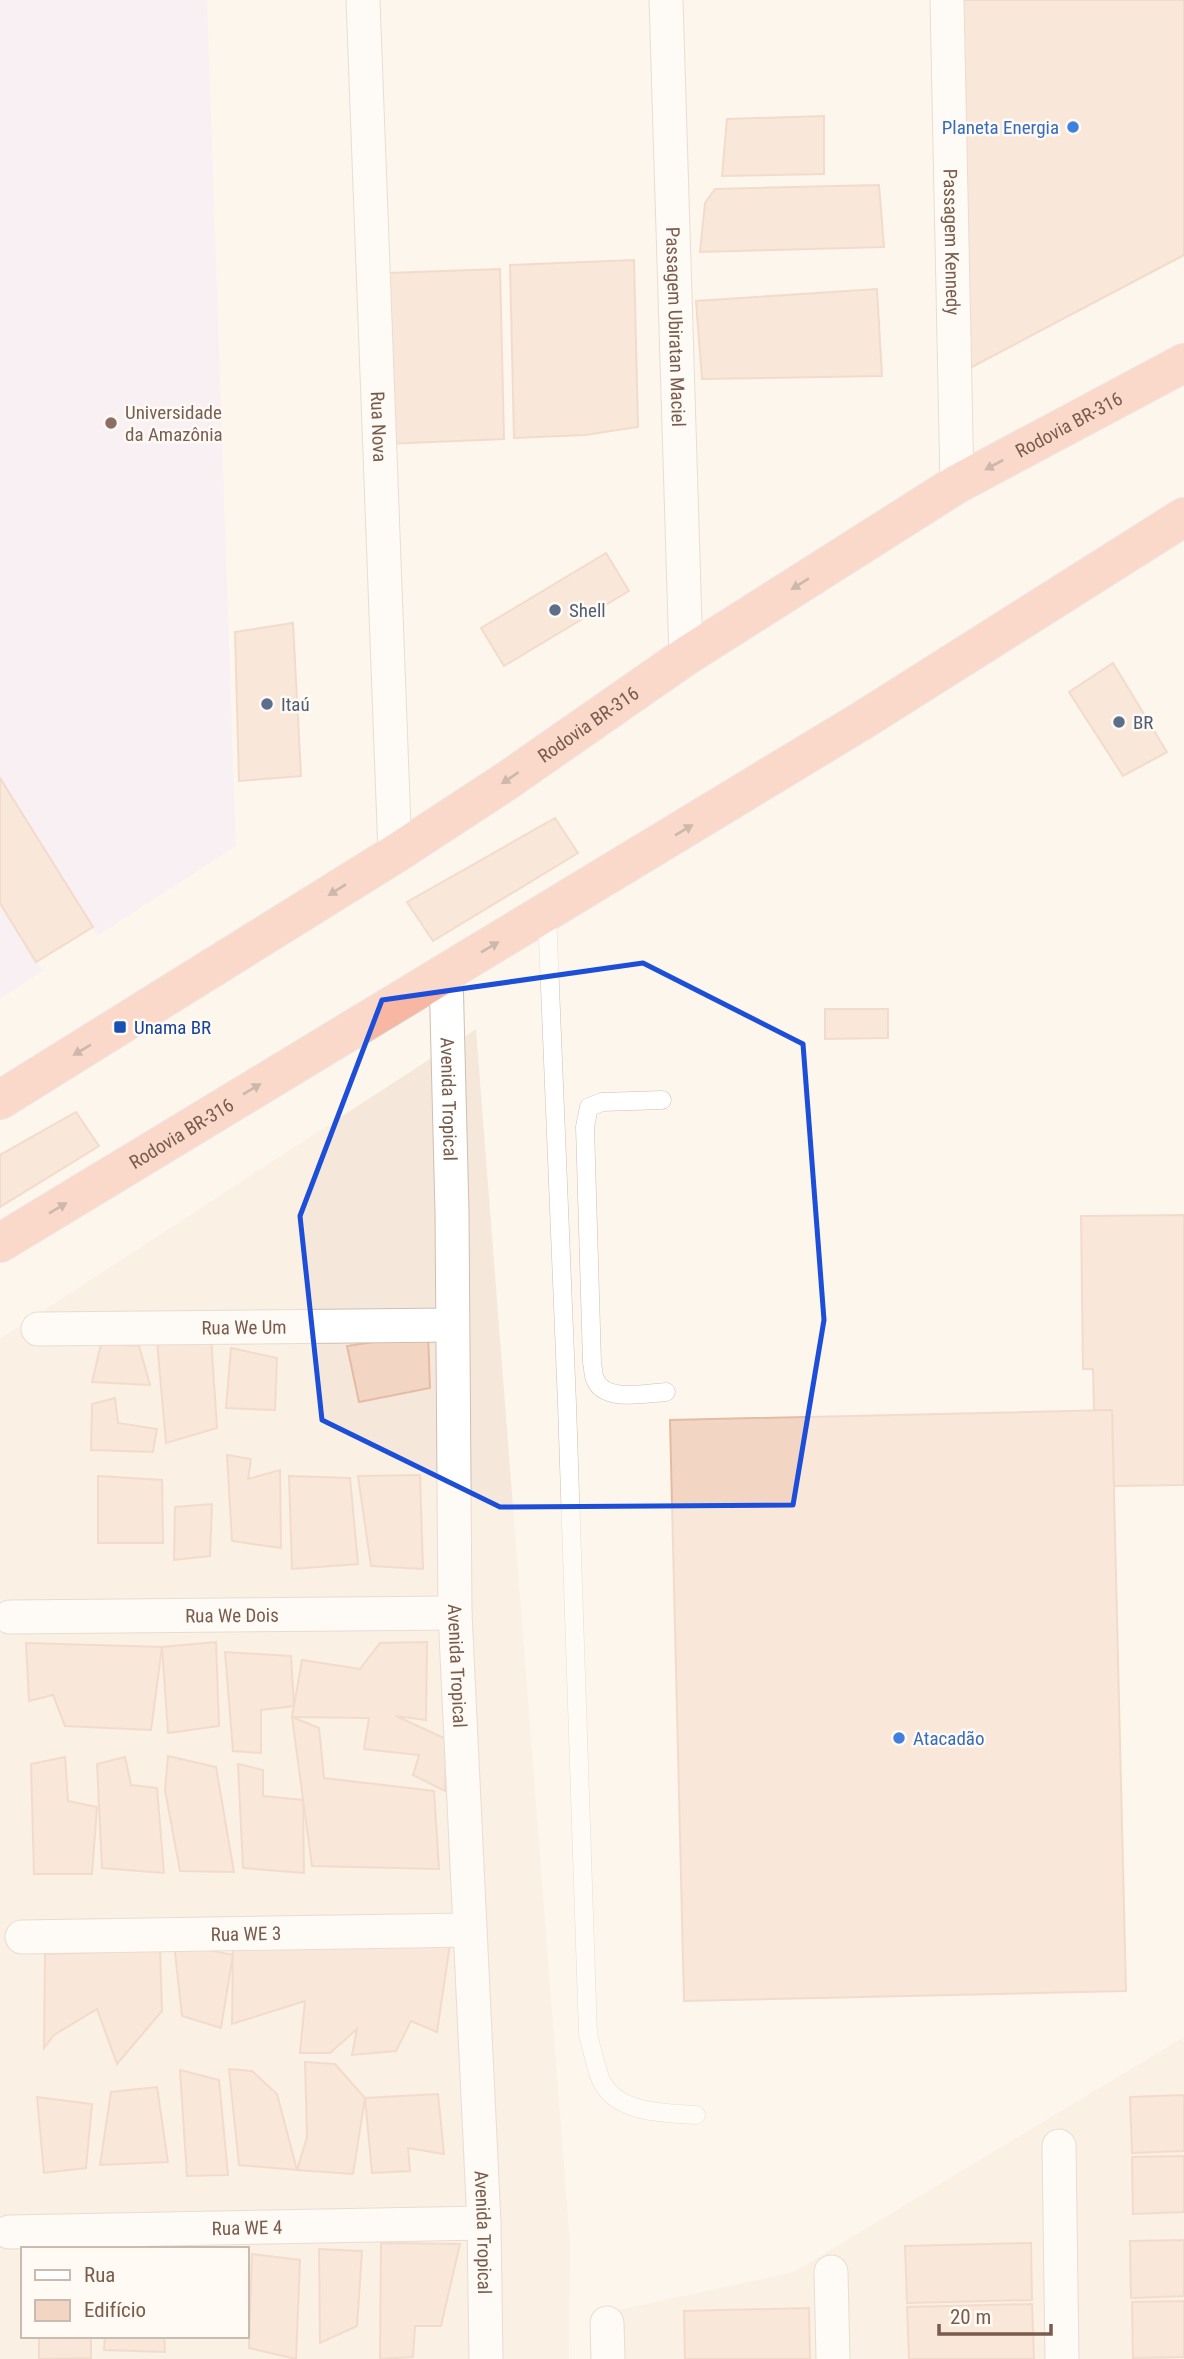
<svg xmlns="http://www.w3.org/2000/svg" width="1184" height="2359" font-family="'Roboto Condensed',sans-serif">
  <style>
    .residential { fill: #f5e8da; fill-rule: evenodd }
    .education { fill: #f3e8fa }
    .building { fill: #f3d5c3; stroke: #e6bba3; stroke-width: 2 }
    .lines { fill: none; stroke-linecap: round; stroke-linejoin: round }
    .lane-casing { stroke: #d1beb0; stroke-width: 19 }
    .street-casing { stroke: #d1beb0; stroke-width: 35 }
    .highway-casing { stroke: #dad1cd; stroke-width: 40 }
    .lane { stroke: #fff; stroke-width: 18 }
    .street { stroke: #fff; stroke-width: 33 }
    .highway { stroke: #f7b7a3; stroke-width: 38 }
    .oneway { fill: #936e5e }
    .marked { fill: none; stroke: #1d4ed8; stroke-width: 5; stroke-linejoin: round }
    .shop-dot { fill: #3f7fe0; stroke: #fffaf3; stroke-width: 2.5 }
    .education-dot { fill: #8d6e63; stroke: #fffaf3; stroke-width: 2.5 }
    .service-dot { fill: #5c6f8a; stroke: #fffaf3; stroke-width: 2.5 }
    .transit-dot { fill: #1a4fb4; stroke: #fffaf3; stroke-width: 2.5 }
    .labels { text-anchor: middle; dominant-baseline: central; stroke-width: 5; stroke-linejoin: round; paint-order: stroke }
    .shop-label { font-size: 19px; fill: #366cbe; stroke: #fffaf3; text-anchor: end }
    .street-label { font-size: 19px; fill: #7a5c4d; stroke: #fffaf3 }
    .education-label { font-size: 19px; fill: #785e54; stroke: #fffaf3; text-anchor: start }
    .service-label { font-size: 19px; fill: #4e5e75; stroke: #fffaf3; text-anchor: start }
    .transit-label { font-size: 19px; fill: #164399; stroke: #fffaf3; text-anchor: start }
  </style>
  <rect width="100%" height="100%" fill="#fdf6ec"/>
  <g class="residential">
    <path d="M476,1029L570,2244L569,2359H0V1339ZM23,2249H247V2336H23Z"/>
    <polygon points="1184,2037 1184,2359 617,2359 618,2310 794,2272"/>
  </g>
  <polygon class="education" points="0,0 207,0 236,846 97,936 93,928 37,962 43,971 0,999"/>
  <g class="building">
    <polygon points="959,0 1184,0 1184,255 968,369"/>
    <polygon points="824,116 824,174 722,176 727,119"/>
    <polygon points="879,185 884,247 700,252 705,203 715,189"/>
    <polygon points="634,260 638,427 585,435 514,438 510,265"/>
    <polygon points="500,269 504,439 385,444 388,273"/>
    <polygon points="877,289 882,376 702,379 696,301"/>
    <polygon points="606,553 629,591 504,666 481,628"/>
    <polygon points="293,623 301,776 239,781 235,632"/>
    <polygon points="1113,663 1167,752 1123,776 1069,692"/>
    <polygon points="0,778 93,927 36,962 0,903"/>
    <polygon points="555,818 578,853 433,941 407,902"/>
    <polygon points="825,1009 888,1009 888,1038 825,1039"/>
    <polygon points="76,1112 99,1146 0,1207 0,1155"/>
    <polygon points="1184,1215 1184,1485 1114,1486 1112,1410 1094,1410 1093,1369 1083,1369 1081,1216"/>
    <polygon points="428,1334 430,1388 359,1402 347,1346"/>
    <polygon points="211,1337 217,1428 166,1443 157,1341"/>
    <polygon points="101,1344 139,1346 150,1385 92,1382"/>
    <polygon points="231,1348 277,1358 275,1410 226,1408"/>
    <polygon points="115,1398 118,1423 157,1429 153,1452 91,1450 92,1404"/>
    <polygon points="1112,1410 1126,1991 684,2001 670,1420"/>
    <polygon points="227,1455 251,1459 248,1479 280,1470 281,1548 232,1541"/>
    <polygon points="420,1475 423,1569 371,1566 358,1476"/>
    <polygon points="98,1476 162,1480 163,1543 98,1543"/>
    <polygon points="289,1476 350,1478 358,1564 292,1569"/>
    <polygon points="212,1504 210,1556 174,1560 175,1507"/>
    <polygon points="216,1642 219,1726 168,1733 162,1647"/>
    <polygon points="427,1642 426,1720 396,1716 446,1739 445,1791 413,1775 419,1755 364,1749 369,1718 292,1717 302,1660 360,1669 380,1643"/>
    <polygon points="26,1643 162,1647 151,1730 65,1726 53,1695 29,1701"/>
    <polygon points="225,1652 291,1656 294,1706 261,1710 261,1753 233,1751"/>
    <polygon points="292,1717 319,1728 324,1778 434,1791 439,1869 312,1866"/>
    <polygon points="168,1756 216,1767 234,1872 180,1871 165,1790"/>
    <polygon points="65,1757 68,1801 97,1807 92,1874 34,1874 31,1764"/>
    <polygon points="125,1757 131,1785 157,1788 164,1873 102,1868 97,1764"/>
    <polygon points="238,1764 263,1770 263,1796 303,1800 304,1873 243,1868"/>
    <polygon points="174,1943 233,1955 221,2028 182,2016"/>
    <polygon points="233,1943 450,1944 437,2032 411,2021 396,2051 352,2055 357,2029 330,2053 300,2053 305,2001 232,2024"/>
    <polygon points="160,1950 162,2011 117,2064 97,2009 54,2035 44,2048 45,1954"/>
    <polygon points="305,2062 335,2064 365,2098 353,2174 297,2170 307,2137"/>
    <polygon points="229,2069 252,2071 277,2094 297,2170 239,2165"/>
    <polygon points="180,2070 219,2080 228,2175 187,2176"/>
    <polygon points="157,2087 168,2162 100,2165 111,2092"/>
    <polygon points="438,2094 444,2154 408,2148 410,2171 372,2173 365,2098"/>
    <polygon points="1184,2095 1184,2151 1132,2153 1130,2097"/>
    <polygon points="37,2097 92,2104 86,2168 44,2173"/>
    <polygon points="1184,2156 1184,2212 1133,2214 1132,2157"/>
    <polygon points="1184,2240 1184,2296 1131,2298 1130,2241"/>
    <polygon points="381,2243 460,2244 441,2326 415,2326 413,2357 380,2359"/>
    <polygon points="1031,2243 1032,2300 907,2303 905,2246"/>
    <polygon points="319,2249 362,2251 357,2326 320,2343"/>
    <polygon points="252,2254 300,2260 296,2359 249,2348"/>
    <polygon points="1184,2301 1184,2357 1133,2358 1132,2302"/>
    <polygon points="1032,2304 1034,2359 909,2359 907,2307"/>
    <polygon points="809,2308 810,2359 685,2359 684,2311"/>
    <polygon points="39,2336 91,2336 91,2358 39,2359"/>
    <polygon points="105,2336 164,2336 165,2352 104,2350"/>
  </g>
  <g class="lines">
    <g class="lane-casing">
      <g id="lane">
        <path d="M547,913L567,1404L588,2035C592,2049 595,2064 600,2078C615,2114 663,2113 696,2115"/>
        <path d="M662,1100L602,1102L589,1107L585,1127L592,1362C593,1367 593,1374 595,1379C604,1403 646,1393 666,1392"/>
      </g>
    </g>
    <g class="street-casing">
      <g id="street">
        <path id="s1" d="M363,0L395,854"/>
        <path id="s2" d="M666,0L686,656"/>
        <path id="s3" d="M947,0L957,484"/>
        <path id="s4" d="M446,973L452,1212L455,1613L484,2223L486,2359"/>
        <path id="s5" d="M38,1329L452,1325"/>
        <path id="s6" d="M10,1617L455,1613"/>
        <path id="s7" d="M22,1937L470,1930"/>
        <polyline points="1059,2146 1062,2359"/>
        <path id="s8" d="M9,2232L484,2223"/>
        <polyline points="831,2272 833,2359"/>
        <polyline points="607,2323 608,2359"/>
      </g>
    </g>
    <g class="highway-casing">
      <g id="highway">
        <path id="s9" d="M0,1100L395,854L505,782L686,656L957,484L1184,363"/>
        <path id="s10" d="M0,1243L863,720L1184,517"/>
      </g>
    </g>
    <use href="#lane" class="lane"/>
    <use href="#street" class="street"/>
    <use href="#highway" class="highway"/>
  </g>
  <defs><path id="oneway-solid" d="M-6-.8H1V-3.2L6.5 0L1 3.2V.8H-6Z" transform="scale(1.75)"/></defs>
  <g class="oneway">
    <use href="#oneway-solid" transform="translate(994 465) rotate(152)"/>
    <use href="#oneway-solid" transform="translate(800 584) rotate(148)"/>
    <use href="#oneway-solid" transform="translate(510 778) rotate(146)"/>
    <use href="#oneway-solid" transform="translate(684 830) rotate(-31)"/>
    <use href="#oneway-solid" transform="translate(337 890) rotate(148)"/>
    <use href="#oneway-solid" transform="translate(490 947) rotate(-31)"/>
    <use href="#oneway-solid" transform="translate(82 1050) rotate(149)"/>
    <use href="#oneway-solid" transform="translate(252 1089) rotate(-31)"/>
    <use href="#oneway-solid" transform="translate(58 1208) rotate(-31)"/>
  </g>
  <path d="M0 0H1184V2359H0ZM643,963L803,1044L824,1320L793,1505L500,1507L322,1420L300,1216L382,1000Z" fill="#fdf6ec" fill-opacity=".55" fill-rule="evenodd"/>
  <path class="marked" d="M643,963L803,1044L824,1320L793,1505L500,1507L322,1420L300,1216L382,1000Z"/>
  <g class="shop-dot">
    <circle cx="1073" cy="127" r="7"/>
    <circle cx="899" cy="1738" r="7"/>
  </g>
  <circle class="education-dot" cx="111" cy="423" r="7"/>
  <g class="service-dot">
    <circle cx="555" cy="610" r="7"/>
    <circle cx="267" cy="704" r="7"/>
    <circle cx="1119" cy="722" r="7"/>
  </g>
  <rect class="transit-dot" x="113" y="1020" width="14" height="14" rx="3.5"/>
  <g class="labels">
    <g class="shop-label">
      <text x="1059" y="127">Planeta Energia</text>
      <text x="913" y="1738" text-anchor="start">Atacadão</text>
    </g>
    <g class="street-label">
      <text stroke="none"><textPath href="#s3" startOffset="242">Passagem Kennedy</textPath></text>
      <text stroke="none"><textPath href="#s2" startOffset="327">Passagem Ubiratan Maciel</textPath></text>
      <text stroke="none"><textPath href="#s9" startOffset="1265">Rodovia BR-316</textPath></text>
      <text stroke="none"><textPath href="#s1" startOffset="427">Rua Nova</textPath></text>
      <text stroke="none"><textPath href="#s9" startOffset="698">Rodovia BR-316</textPath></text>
      <text stroke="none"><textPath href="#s4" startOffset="126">Avenida Tropical</textPath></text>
      <text stroke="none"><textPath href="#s10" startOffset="212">Rodovia BR-316</textPath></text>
      <text stroke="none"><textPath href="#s5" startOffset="206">Rua We Um</textPath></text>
      <text stroke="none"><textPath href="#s6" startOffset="222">Rua We Dois</textPath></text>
      <text stroke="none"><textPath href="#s4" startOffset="693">Avenida Tropical</textPath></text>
      <text stroke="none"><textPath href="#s7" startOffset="224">Rua WE 3</textPath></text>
      <text stroke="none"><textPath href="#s8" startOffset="238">Rua WE 4</textPath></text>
      <text stroke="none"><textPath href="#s4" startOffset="1260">Avenida Tropical</textPath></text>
    </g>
    <g class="education-label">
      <text x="125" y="412">Universidade<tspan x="125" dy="22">da Amazônia</tspan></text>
    </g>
    <g class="service-label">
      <text x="569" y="610">Shell</text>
      <text x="281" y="704">Itaú</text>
      <text x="1133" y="722">BR</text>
    </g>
    <g class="transit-label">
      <text x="134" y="1027">Unama BR</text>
    </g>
  </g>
  <rect x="21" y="2247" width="228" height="91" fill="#fffaf3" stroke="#cabbb1" stroke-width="2"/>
  <rect x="35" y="2270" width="35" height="10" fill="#ffffff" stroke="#cabbb1" stroke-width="2"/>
  <text x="84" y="2282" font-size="21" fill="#7a5c4d">Rua</text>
  <rect x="35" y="2300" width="35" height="21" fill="#f3d5c3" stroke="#cabbb1" stroke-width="2"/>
  <text x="84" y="2317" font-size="21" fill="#7a5c4d">Edifício</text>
  <path d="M939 2324v10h112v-10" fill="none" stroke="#7a5c4d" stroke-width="3.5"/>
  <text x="950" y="2324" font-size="21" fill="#7a5c4d" stroke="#fffaf3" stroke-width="5" paint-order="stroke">20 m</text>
</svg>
